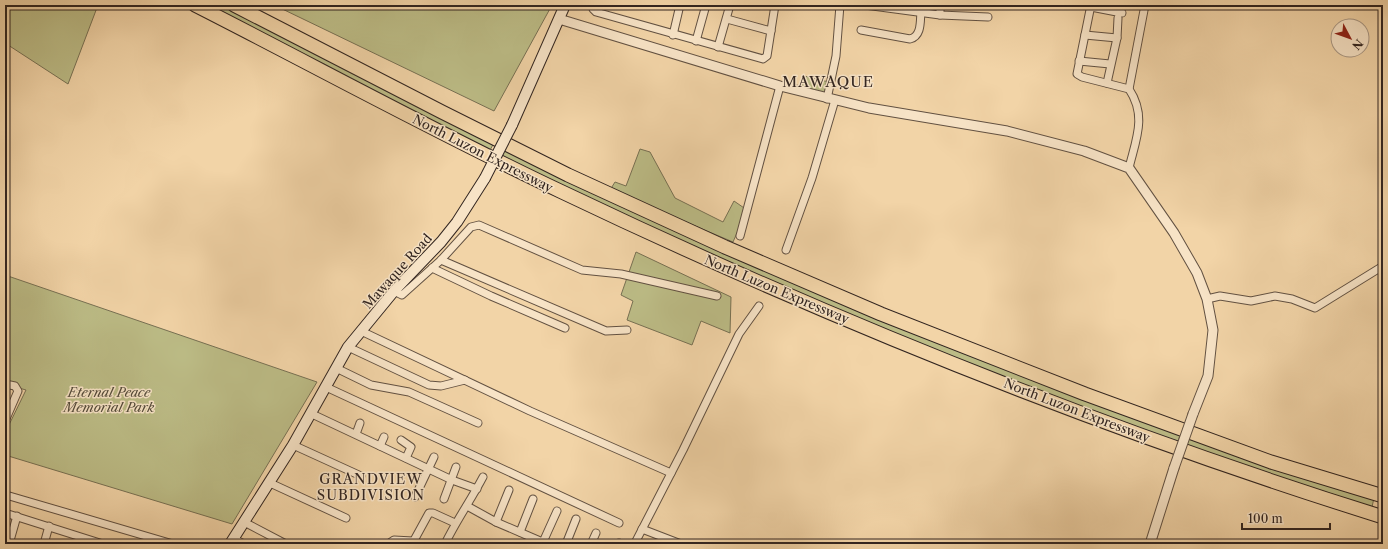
<svg xmlns="http://www.w3.org/2000/svg" width="1388" height="549" font-family="'Libre Caslon Text',serif">
  <style>
    .green { fill: #bcbc86; stroke: #777053 }
    .lines { fill: none; stroke-linecap: round; stroke-linejoin: round }
    .minor-casing { stroke: #625142; stroke-width: 9 }
    .tertiary-casing { stroke: #625142; stroke-width: 11 }
    .secondary-casing { stroke: #322520; stroke-width: 12 }
    .motorway-casing { stroke: #322520; stroke-width: 15 }
    .minor { stroke: #f7e3c6; stroke-width: 7 }
    .tertiary { stroke: #f7e3c6; stroke-width: 9 }
    .secondary { stroke: #f7e3c6; stroke-width: 10 }
    .motorway { stroke: #f2d4a7; stroke-width: 13 }
    .tertiary-bridge-casing { stroke: #625142; stroke-width: 11; stroke-linecap: butt }
    .secondary-bridge-casing { stroke: #322520; stroke-width: 12; stroke-linecap: butt }
    .tertiary-bridge { stroke: #f7e3c6; stroke-width: 9 }
    .secondary-bridge { stroke: #f7e3c6; stroke-width: 10 }
    .labels { text-anchor: middle; dominant-baseline: central; stroke-width: 3; stroke-linejoin: round; paint-order: stroke }
    .street-label { font-size: 13px; fill: #322520; stroke: #f7e3c6 }
    .park-label { font-size: 13px; font-style: italic; fill: #544b3a; stroke: #f7e3c6 }
    .neighbourhood-label { font-size: 14px; letter-spacing: 1px; fill: #322520; stroke: #f7e3c6 }
    .quarter-label { font-size: 15px; letter-spacing: 1px; fill: #322520; stroke: #f7e3c6 }
  </style>
  <rect width="100%" height="100%" fill="#f2d4a7"/>
  <filter id="stains"><feTurbulence type="fractalNoise" baseFrequency=".005" numOctaves="4"/><feColorMatrix values="0 0 0 0 .2 0 0 0 0 .09 0 0 0 0 .02 0 0 0 .5 -.17"/></filter>
  <radialGradient id="worn" r=".72"><stop offset=".6" stop-color="#630" stop-opacity="0"/><stop offset="1" stop-color="#630" stop-opacity=".3"/></radialGradient>
  <g class="green">
    <polygon points="5,5 98,5 68,84 5,43"/>
    <polygon points="206,5 228,5 495,141 489,152"/>
    <polygon points="274,5 552,5 494,111"/>
    <polygon points="804,76 829,82 825,97 801,91"/>
    <polygon points="502,145 557,172 1180,435 1177,444 1057,399 801,296 497,156"/>
    <polygon points="640,149 650,152 675,198 723,222 734,201 747,210 733,242 610,190 615,182 626,186"/>
    <polygon points="636,252 731,297 730,333 701,321 692,345 627,320 633,301 621,295"/>
    <polygon points="5,275 317,382 232,524 5,455 5,433 26,390 5,384"/>
    <polygon points="1188,438 1374,498 1372,507 1185,447"/>
  </g>
  <g class="lines">
    <g class="minor-casing">
      <g id="minor">
        <polyline points="592,5 593,9 596,12 763,59 767,56 775,5"/>
        <polyline points="865,5 940,15 988,17"/>
        <polyline points="940,5 940,15"/>
        <polyline points="1091,5 1077,74 1082,77 1129,89"/>
        <polyline points="1091,7 1122,13"/>
        <polyline points="727,19 771,31"/>
        <path d="M861,30L910,39C922,36 920,21 921,11"/>
        <polyline points="673,35 680,5"/>
        <polyline points="1085,35 1117,38"/>
        <polyline points="696,41 706,5"/>
        <polyline points="718,47 730,5"/>
        <polyline points="1079,61 1110,64"/>
        <polyline points="1107,83 1117,38 1118,18"/>
        <polyline points="827,99 836,56 840,5"/>
        <path d="M1129,168C1136,139 1147,116 1129,89L1145,5"/>
        <polyline points="740,236 780,86"/>
        <polyline points="786,250 812,178 835,100"/>
        <polyline points="441,260 606,331 627,330"/>
        <polyline points="432,268 491,296 565,328"/>
        <polyline points="394,291 402,295 441,260 471,227 479,225 582,270 621,274 717,296"/>
        <polyline points="1207,299 1220,296 1251,301 1275,296 1292,299 1315,308 1383,266"/>
        <polyline points="361,331 530,411 671,473"/>
        <polyline points="348,347 429,385 441,386 465,380"/>
        <polyline points="336,368 371,385 409,392 478,423"/>
        <polyline points="5,384 15,386 18,391 5,421"/>
        <polyline points="326,387 619,523"/>
        <polyline points="312,414 452,480 477,489"/>
        <polyline points="356,434 360,423"/>
        <polyline points="401,440 411,447 406,458"/>
        <polyline points="293,445 361,476"/>
        <polyline points="380,446 384,437"/>
        <polyline points="270,483 346,518"/>
        <polyline points="6,495 173,544"/>
        <polyline points="415,497 434,457"/>
        <polyline points="444,499 456,467"/>
        <polyline points="467,506 496,522 547,544"/>
        <polyline points="5,513 103,544"/>
        <polyline points="244,522 286,544"/>
        <polyline points="496,522 509,490"/>
        <polyline points="642,529 681,544"/>
        <polyline points="520,532 533,499"/>
        <polyline points="234,539 244,544"/>
        <polyline points="543,542 557,511"/>
        <polyline points="635,543 683,450 739,334 759,306"/>
        <polyline points="9,544 17,516"/>
        <polyline points="44,544 49,526"/>
        <polyline points="388,544 394,540 413,541"/>
        <polyline points="412,544 429,513 433,513 455,523"/>
        <path d="M445,544C456,521 471,500 483,477"/>
        <polyline points="566,544 576,519"/>
        <polyline points="591,544 596,533"/>
        <polyline points="618,544 619,543"/>
      </g>
    </g>
    <g class="tertiary-casing">
      <g id="tertiary">
        <polyline points="559,19 780,86 869,108 1007,131 1084,151 1129,168 1174,233 1197,273 1207,299 1213,330 1208,376 1193,414"/>
        <polyline points="1150,544 1174,468"/>
      </g>
    </g>
    <g class="secondary-casing">
      <g id="secondary">
        <polyline points="512,125 565,5"/>
        <polyline points="230,544 293,445 348,347 394,291 441,242 457,222 485,178"/>
      </g>
    </g>
    <g class="motorway-casing">
      <g id="motorway">
        <path d="M195,5C317,67 437,133 560,191C826,318 1102,429 1383,517"/>
        <polyline points="234,5 442,112 568,175 725,247 881,314 1085,394 1271,462 1383,496"/>
      </g>
    </g>
    <use href="#minor" class="minor"/>
    <use href="#tertiary" class="tertiary"/>
    <use href="#secondary" class="secondary"/>
    <use href="#motorway" class="motorway"/>
    <g class="tertiary-bridge-casing">
      <polyline id="tertiary-bridge" points="1174,468 1193,414"/>
    </g>
    <g class="secondary-bridge-casing">
      <polyline id="secondary-bridge" points="485,178 512,125"/>
    </g>
    <use href="#tertiary-bridge" class="tertiary-bridge"/>
    <use href="#secondary-bridge" class="secondary-bridge"/>
  </g>
  <g class="labels">
    <g class="street-label">
      <text transform="translate(483 153) rotate(27)">North Luzon Expressway</text>
      <text transform="translate(397 271) rotate(-48)">Mawaque Road</text>
      <text transform="translate(777 289) rotate(23)">North Luzon Expressway</text>
      <text transform="translate(1077 410) rotate(21)">North Luzon Expressway</text>
    </g>
    <g class="park-label">
      <text x="109" y="392">Eternal Peace<tspan x="109" dy="15">Memorial Park</tspan></text>
    </g>
    <g class="neighbourhood-label">
      <text x="371" y="479">GRANDVIEW<tspan x="371" dy="16">SUBDIVISION</tspan></text>
    </g>
    <g class="quarter-label">
      <text x="828" y="81">MAWAQUE</text>
    </g>
  </g>
  <rect width="1388" height="549" fill="none" stroke="#f2d4a7" stroke-width="20"/>
  <rect x="6" y="6" width="1376" height="537" fill="none" stroke="#322520" stroke-width="2"/>
  <rect x="10" y="10" width="1368" height="529" fill="none" stroke="#322520"/>
  <g transform="translate(1350 38) rotate(131)"><circle r="19" fill="#f7e3c6" stroke="#a89784"/>
  <path d="M0-3L7 15L0 10L-7 15Z" fill="#8f2418"/>
  <text y="-6" font-size="11" font-weight="bold" text-anchor="middle" fill="#322520">N</text>
  </g>
  <path d="M1242 523v6h88v-6" fill="none" stroke="#322520" stroke-width="2"/>
  <text x="1248" y="523" font-size="12" fill="#322520" stroke="#f7e3c6" stroke-width="3" paint-order="stroke">100 m</text>
  <rect width="100%" height="100%" filter="url(#stains)"/>
  <rect width="100%" height="100%" fill="url(#worn)"/>
</svg>
